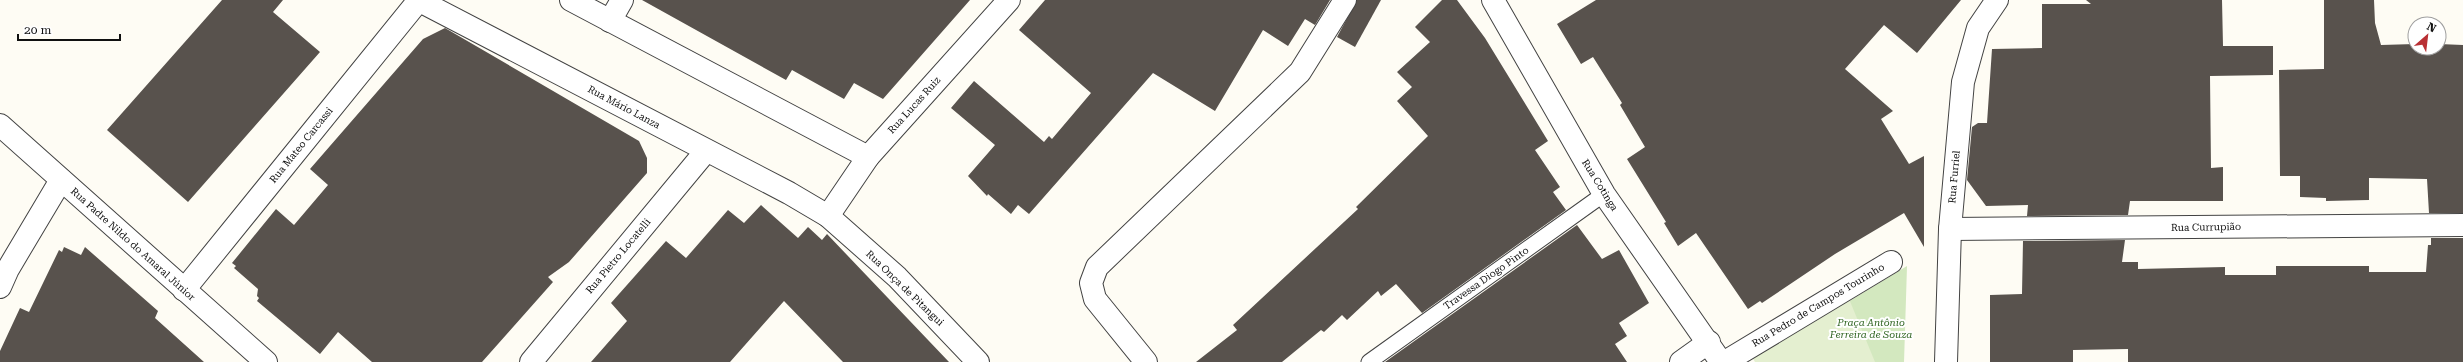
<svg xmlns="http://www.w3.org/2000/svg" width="2463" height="362" font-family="'Roboto Serif',serif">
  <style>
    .green { fill: #d3e8bf }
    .pitch { fill: #e4efd0 }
    .building { fill: #58524d }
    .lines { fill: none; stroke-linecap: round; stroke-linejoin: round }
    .service-casing { stroke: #434343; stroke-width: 17 }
    .minor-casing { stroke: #434343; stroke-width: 24 }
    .service { stroke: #fff; stroke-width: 15 }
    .minor { stroke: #fff; stroke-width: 22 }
    .labels { text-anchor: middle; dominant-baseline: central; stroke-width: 4; stroke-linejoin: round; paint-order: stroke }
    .street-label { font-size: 10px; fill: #101010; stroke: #fff }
    .park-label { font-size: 10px; font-style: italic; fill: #306523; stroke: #fff }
  </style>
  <rect width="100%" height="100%" fill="#fefcf4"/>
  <polygon class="green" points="1907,266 1904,362 1775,362 1838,308"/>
  <polygon class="pitch" points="1847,294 1875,362 1755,362 1748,351"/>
  <g class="building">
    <polygon points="222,0 283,0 273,12 320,52 188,202 107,130"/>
    <polygon points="642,0 970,0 883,99 854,83 844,99 792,70 786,80"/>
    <polygon points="1045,0 1330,0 1315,25 1305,19 1288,46 1263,30 1215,111 1153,73 1029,214 1018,205 1011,214 988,194 987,196 968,176 995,145 951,108 974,81 1044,142 1049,136 1052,139 1091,93 1019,30"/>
    <polygon points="1357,0 1381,0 1355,47 1337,37"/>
    <polygon points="1442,0 1457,0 1485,38 1548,141 1535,150 1560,187 1553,192 1566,210 1422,313 1396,284 1381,296 1378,291 1347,320 1342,315 1324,332 1321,330 1282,362 1196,362 1237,330 1233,325 1358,209 1356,207 1428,136 1397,101 1412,87 1397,72 1430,42 1415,27"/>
    <polygon points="1596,0 1961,0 1917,53 1884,25 1845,69 1893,111 1881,119 1909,164 1924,156 1924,247 1904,213 1835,254 1762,303 1760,301 1748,309 1696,233 1678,246 1664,223 1666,222 1627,159 1645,147 1620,105 1622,103 1593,57 1581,64 1557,24"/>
    <polygon points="2086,0 2222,0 2223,46 2273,46 2273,75 2210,76 2211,168 2223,167 2223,201 2130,201 2128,215 2027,216 2028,205 1986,206 1967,180 1972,127 1978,123 1987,123 1992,49 2042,48 2042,4 2091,4"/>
    <polygon points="2324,0 2374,0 2375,23 2381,45 2415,44 2415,48 2439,48 2439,44 2463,45 2463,213 2429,213 2427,179 2369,178 2369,200 2326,201 2326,198 2300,197 2300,176 2280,176 2279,70 2324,69"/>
    <polygon points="445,28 639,141 647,158 647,173 569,262 548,277 553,282 482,362 372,362 338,332 320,354 257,301 259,298 257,296 258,289 234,268 236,266 232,263 276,209 294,225 328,185 310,169 423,39"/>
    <polygon points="761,205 798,238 808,227 822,240 827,234 949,362 843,362 784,301 730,362 591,362 627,321 611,303 666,241 686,258 728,210 744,223"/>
    <polygon points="1577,225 1602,259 1619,250 1649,303 1619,323 1627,336 1615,344 1627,362 1385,362"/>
    <polygon points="2431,238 2463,238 2463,362 2128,362 2128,349 2073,350 2073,362 1990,362 1990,295 2022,294 2023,241 2125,240 2122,262 2138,262 2138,269 2225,267 2225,275 2276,275 2276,266 2369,266 2369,272 2426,272 2428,245 2431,245"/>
    <polygon points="64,247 81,255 85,247 158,311 155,318 204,362 0,362 0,351 20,308 29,312 59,250 62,252"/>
  </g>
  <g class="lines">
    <g class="service-casing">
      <polyline id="service" points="1369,362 1604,194"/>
    </g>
    <g class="minor-casing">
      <g id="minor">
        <polyline points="418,0 789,193 828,216 897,277 978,362"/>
        <polyline points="571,0 868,157"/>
        <polyline points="1493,0 1604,194 1721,362"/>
        <polyline points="610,21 622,0"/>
        <polyline points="0,125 266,362"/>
        <polyline points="828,216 868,157 1009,0"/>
        <polyline points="1950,229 2463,225"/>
        <polyline points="0,287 8,269 61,180"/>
        <polyline points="184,290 419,0"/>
        <polyline points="531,362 706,151"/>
        <polyline points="1146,362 1095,299 1091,283 1097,267 1300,72 1345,0"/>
        <polyline points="1681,362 1709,342"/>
        <polyline points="1725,362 1891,262"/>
        <polyline points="1946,362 1950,229 1963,82 1978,28 1997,0"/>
      </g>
    </g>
    <use href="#service" class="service"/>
    <use href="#minor" class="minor"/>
  </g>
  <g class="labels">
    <g class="street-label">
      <text transform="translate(914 105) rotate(-48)">Rua Lucas Ruiz</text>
      <text transform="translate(624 107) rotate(28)">Rua Mário Lanza</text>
      <text transform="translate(301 145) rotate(-51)">Rua Mateo Carcassi</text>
      <text transform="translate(1954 177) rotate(-85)">Rua Furriel</text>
      <text transform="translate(1600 185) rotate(58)">Rua Cotinga</text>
      <text transform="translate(2206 227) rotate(-1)">Rua Currupião</text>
      <text transform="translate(133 244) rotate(42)">Rua Padre Nildo do Amaral Júnior</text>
      <text transform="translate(618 256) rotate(-50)">Rua Pietro Locatelli</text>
      <text transform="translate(1486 278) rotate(-35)">Travessa Diogo Pinto</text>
      <text transform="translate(905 288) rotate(44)">Rua Onça de Pitangui</text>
      <text transform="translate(1818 305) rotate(-31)">Rua Pedro de Campos Tourinho</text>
    </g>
    <g class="park-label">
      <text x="1871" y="322">Praça Antônio<tspan x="1871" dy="12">Ferreira de Souza</tspan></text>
    </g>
  </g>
  <g transform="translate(2427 36) rotate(28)"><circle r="19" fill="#ffffff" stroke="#9f9f9f"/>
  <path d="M0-3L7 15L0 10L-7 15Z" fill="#b93034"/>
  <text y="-6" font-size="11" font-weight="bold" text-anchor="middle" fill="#101010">N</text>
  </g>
  <path d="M18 34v6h102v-6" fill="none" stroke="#101010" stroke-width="2"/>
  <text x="24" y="34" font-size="12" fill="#101010" stroke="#ffffff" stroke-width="3" paint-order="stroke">20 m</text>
</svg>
